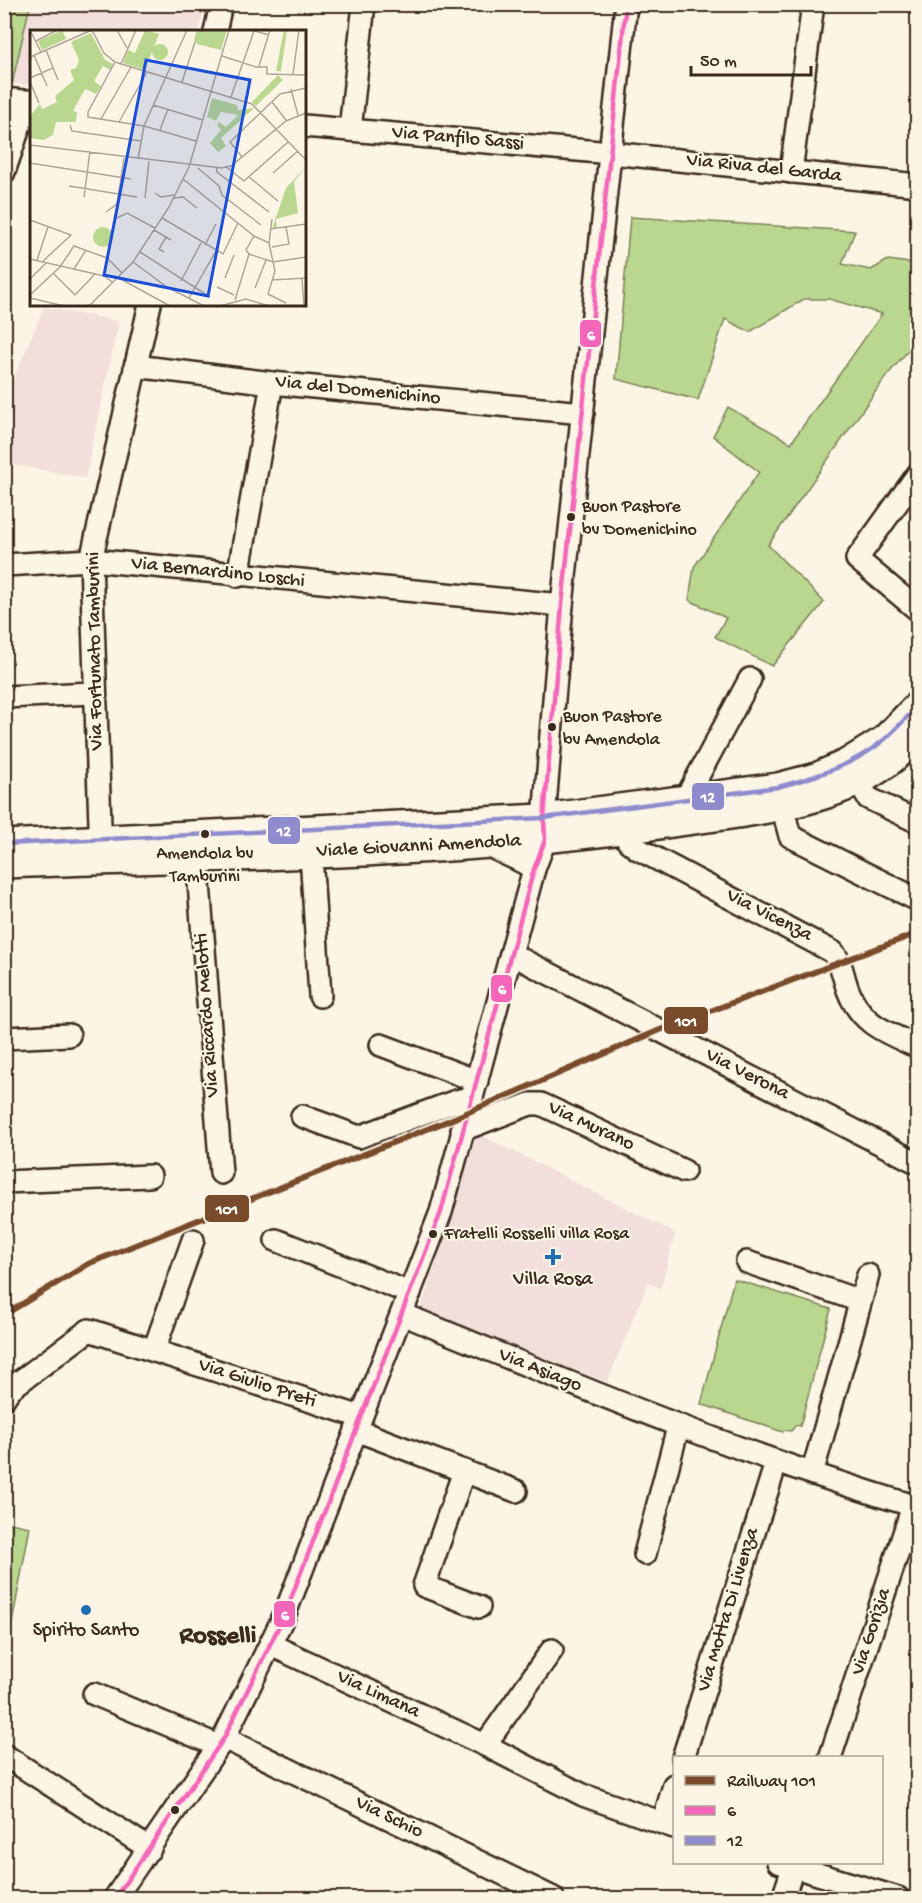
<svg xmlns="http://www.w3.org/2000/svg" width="922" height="1903" font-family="'Gochi Hand',sans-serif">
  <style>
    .built { fill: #f2deda }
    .green { fill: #bad78f; stroke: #7a8056; stroke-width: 1.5 }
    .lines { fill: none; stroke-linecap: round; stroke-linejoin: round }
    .minor-casing { stroke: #3b2a1e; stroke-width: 26 }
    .major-casing { stroke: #3b2a1e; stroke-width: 32 }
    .minor { stroke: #fcf5e5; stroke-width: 21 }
    .major { stroke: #fcf5e5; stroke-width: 27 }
    .bus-1-casing { stroke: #fcf5e5; stroke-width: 9 }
    .bus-2-casing { stroke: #fcf5e5; stroke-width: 9 }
    .bus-1 { stroke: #f466ba; stroke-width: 4.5 }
    .bus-2 { stroke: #8f8cce; stroke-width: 4.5 }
    .rail-1-casing { stroke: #fcf5e5; stroke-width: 10 }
    .rail-1 { stroke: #7a4b2a; stroke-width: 6 }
    .bus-dot { fill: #3b2a1e; stroke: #fcf5e5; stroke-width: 2 }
    .poi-dot { fill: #1f6fb2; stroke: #fcf5e5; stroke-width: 2 }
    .labels { text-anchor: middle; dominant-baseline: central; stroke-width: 4.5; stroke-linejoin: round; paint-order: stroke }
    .bus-label { font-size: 18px; fill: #3b2a1e; stroke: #fcf5e5; text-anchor: start }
    .street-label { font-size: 20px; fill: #3b2a1e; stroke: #fcf5e5 }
    .poi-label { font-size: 20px; fill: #3b2a1e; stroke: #fcf5e5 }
    .district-label { font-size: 26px; font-weight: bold; fill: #3b2a1e; stroke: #fcf5e5 }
    .inset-road { fill: none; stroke: #afa495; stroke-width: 1.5 }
    .view { fill: #1d4ed8; fill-opacity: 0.15; stroke: #1d4ed8; stroke-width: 3 }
    .inset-edge { fill: none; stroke: #3b2a1e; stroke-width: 3 }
    .line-badge { stroke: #fcf5e5; stroke-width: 2 }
    .badge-label { font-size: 16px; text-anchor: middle; font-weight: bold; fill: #fff }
  </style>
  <rect width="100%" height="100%" fill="#fcf5e5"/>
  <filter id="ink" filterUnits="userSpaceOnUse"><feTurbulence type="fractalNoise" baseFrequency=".0167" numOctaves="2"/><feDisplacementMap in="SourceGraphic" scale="12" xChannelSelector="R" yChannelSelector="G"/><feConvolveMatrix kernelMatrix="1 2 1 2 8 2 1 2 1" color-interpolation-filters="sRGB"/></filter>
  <g filter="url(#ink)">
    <g class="built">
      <polygon points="30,5 205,5 199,31 32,32 31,85 12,84"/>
      <polygon points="44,307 119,321 85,478 5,463 5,399"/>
      <polygon points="477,1133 675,1233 661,1288 648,1283 607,1382 420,1311"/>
    </g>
    <g class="green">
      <polygon points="5,4 30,5 12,84 5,83"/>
      <polygon points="630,217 855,231 842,264 871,270 888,260 917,264 917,340 885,378 768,545 824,602 772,666 715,637 726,618 689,600 694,567 759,472 713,436 728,407 791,443 882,314 829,299 804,299 750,332 725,319 698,400 616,379"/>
      <polygon points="734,1279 831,1309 800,1426 796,1425 791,1431 784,1430 783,1432 701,1404"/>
      <polygon points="5,1522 30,1527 5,1660 4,1659"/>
    </g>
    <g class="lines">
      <g class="minor-casing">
        <g id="minor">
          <polyline points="215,32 221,4"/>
          <polyline points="4,99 32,102"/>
          <polyline points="304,126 611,153 918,185"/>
          <polyline points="350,130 364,4"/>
          <polyline points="4,172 28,101"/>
          <polyline points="791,172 813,4"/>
          <polyline points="135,366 272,383 583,413"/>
          <polyline points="918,474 857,559 918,610"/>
          <polyline points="4,565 91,560 562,605"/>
          <polyline points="238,576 272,383"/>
          <polyline points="4,697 93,693"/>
          <polyline points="850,768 868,798 918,822"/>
          <polyline points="778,791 790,836 918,900"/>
          <polyline points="685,800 750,679"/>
          <path d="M625,830L628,841L638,849L833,952C842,963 843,977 848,990C861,1025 886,1032 918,1047"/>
          <path d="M486,844C502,854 519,858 534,869"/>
          <polyline points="101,854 91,560 150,304"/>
          <polyline points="311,854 320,996"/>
          <polyline points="197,857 221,1173"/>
          <polyline points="511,954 918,1163"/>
          <polyline points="4,1038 69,1035"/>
          <polyline points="381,1045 477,1081"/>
          <polyline points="302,1116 359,1137 456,1101 470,1098"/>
          <polyline points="462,1130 530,1104 541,1104 684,1171"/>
          <polyline points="4,1182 150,1176"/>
          <polyline points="276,1240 410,1293"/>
          <polyline points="747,1262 860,1301"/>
          <path d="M402,1314C572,1384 741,1455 918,1507"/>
          <polyline points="154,1350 193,1240"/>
          <polyline points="4,1398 10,1389 89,1330 361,1417"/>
          <polyline points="356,1430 516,1491"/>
          <polyline points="464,1471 424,1586 479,1607"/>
          <polyline points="812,1474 868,1275"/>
          <polyline points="645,1554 678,1427"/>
          <polyline points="271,1645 485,1745 583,1795 674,1827"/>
          <polyline points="94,1694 219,1746"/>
          <polyline points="224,1738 553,1898"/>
          <polyline points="485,1745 552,1650"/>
          <polyline points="4,1755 150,1849"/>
          <polyline points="683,1758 776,1463"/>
          <polyline points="830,1758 913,1506"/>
          <polyline points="663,1823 674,1785"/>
          <polyline points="778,1862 898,1898"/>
          <polyline points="115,1898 224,1738 284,1616 441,1212 534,869 545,840 544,818 562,605 626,4"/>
          <polyline points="783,1898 795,1862"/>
        </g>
      </g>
      <g class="major-casing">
        <g id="major">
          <polyline points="4,844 544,818 778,787 816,777 847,763 884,740 918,705"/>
          <path d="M4,864C220,856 438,857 652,826C709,817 769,813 824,795C860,784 892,764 918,735"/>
        </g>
      </g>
      <use href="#minor" class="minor"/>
      <use href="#major" class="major"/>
      <g class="bus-1-casing">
        <polyline id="bus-1" points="115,1898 224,1738 284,1616 441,1212 534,869 545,840 544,818 562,605 626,4"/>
      </g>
      <g class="bus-2-casing">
        <path id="bus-2" d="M4,844L544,818L778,787C815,777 855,765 885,739C896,729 907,717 918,706"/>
      </g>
      <use href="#bus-1" class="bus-1"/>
      <use href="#bus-2" class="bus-2"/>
      <g class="rail-1-casing">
        <polyline id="rail-1" points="4,1315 90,1263 450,1120 660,1030 918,933"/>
      </g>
      <use href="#rail-1" class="rail-1"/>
    </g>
  </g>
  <g class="bus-dot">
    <circle cx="571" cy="517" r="5"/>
    <circle cx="552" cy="727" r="5"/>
    <circle cx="205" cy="834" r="5"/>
    <circle cx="433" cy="1234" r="5"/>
    <circle cx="175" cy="1810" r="5"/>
  </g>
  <g class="poi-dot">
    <path d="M550 1248h6v6h6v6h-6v6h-6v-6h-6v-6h6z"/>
    <circle cx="86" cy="1610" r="6"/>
  </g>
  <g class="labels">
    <g class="bus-label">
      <text x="582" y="507">Buon Pastore<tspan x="582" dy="23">bv Domenichino</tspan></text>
      <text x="563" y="717">Buon Pastore<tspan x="563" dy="23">bv Amendola</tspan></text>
      <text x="205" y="854" text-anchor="middle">Amendola bv<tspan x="205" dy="23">Tamburini</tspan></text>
      <text x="444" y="1234">Fratelli Rosselli villa Rosa</text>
    </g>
    <g class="street-label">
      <text transform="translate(458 139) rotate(5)">Via Panfilo Sassi</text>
      <text transform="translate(764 169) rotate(6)">Via Riva del Garda</text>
      <text transform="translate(358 391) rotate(6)">Via del Domenichino</text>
      <text transform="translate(218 573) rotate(6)">Via Bernardino Loschi</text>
      <text transform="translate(96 651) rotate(-91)">Via Fortunato Tamburini</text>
      <text transform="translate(419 847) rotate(-3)">Viale Giovanni Amendola</text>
      <text transform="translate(769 916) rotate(27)">Via Vicenza</text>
      <text transform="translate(208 1015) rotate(-94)">Via Riccardo Melotti</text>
      <text transform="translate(747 1075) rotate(27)">Via Verona</text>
      <text transform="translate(591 1127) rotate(25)">Via Murano</text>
      <text transform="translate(540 1371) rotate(22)">Via Asiago</text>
      <text transform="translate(257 1384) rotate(18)">Via Giulio Preti</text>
      <text transform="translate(729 1610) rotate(-73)">Via Motta Di Livenza</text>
      <text transform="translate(872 1632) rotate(-72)">Via Gorizia</text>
      <text transform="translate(378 1695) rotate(25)">Via Limana</text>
      <text transform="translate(389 1818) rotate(26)">Via Schio</text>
    </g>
    <g class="poi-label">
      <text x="553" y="1280">Villa Rosa</text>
      <text x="86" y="1631">Spirito Santo</text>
    </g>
    <g class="district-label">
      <text x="218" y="1637">Rosselli</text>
    </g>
  </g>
  <g transform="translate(30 30)">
    <rect width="276" height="276" fill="#fcf5e5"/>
    <path d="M32,0L36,9L12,20L8,11ZM115,0L129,4L115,40L93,33L98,20L105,23ZM167,0H197L191,20L167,14L164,10ZM254,0H257L251,41H246ZM61,3L75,30L83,34L80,40L73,36L64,51L71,56L66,64L55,59L43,81L47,82L46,92H26L23,105L14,110L0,108V86L10,74L12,79L27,72L25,66L44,50L40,40L46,38L49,30L41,12ZM122 22a8 8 0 1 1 16 0a8 8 0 1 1-16 0ZM248,45L253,50L226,76L222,72ZM182,68L207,75L208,80L224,78L191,108L196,116L188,122L180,113L191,100L187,95L189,92L196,97L208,85L191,82L186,91L177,87ZM276,137L264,152L268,183L246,189L247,198L242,199L256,158ZM63 207a10 10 0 1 1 20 0a10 10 0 1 1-20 0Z" fill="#bad78f"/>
    <path class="inset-road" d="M0,0L11,22M62,0L74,23L85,32L222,74L276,130M87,0L97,18M221,0L239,5M6,11L27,0M16,20L28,50M4,25L17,56M192,26L226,37H237V44L276,45M0,27L62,0M85,32L58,82V87L114,96L166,111M91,34L106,0M229,36L240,0M263,44L269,0M0,48L23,38M0,52L9,73M152,52L165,12M261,59L268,85M201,67L224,1M242,72L256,90M123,75L173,90M71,89L101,37M89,92L117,42M40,95L42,101L111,111M130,100L138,79M0,115L192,138L201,136L256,91L276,83M212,127L200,112L250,64L276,58M108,129L114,96L157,0M0,133L101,149M195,136L214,151L258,112M186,137L187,142L239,182M168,138L189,156L192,165L231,195M243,143L268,121M219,147L248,171M153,149L224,206L239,213M39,156L107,167M125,163L131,167L144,165M54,167L60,121M115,168L119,131M144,168L153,167L167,178M76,182L87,174L94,128M132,188L193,224L208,193M85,189L97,183L125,198M242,189L239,213L245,241L238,264L256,273M0,190L41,205L12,232M240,199L276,194M124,200L141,210M224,206L216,220L219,224L243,232L276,227M175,215L186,194M242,217L259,214L256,197M110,222L180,267M134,222L129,219L136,207M0,229L74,246L82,252M7,230L18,197M103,232L137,257L174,276M44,239L56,220M24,244L45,265L65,244M87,247L140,276M195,248L204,225M0,249L16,233M272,249L274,276M242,250L276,248M151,251L171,213M187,257L204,265M225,258L236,230M0,265L30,237L44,216L77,228L92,243M0,268L34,276M159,268L186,221M205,270L219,224M59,276L103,232L139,177L159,137L199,0M190,276L216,269L239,276"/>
    <path class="view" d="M116,30L220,50L178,266L74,245Z"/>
    <rect width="276" height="276" class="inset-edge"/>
  </g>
  <g class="line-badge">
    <rect x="579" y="319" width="23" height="29" rx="6" fill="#f466ba"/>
    <rect x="691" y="782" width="34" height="29" rx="6" fill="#8f8cce"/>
    <rect x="267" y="816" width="34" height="29" rx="6" fill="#8f8cce"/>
    <rect x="490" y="974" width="23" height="29" rx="6" fill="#f466ba"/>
    <rect x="663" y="1006" width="46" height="29" rx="6" fill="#7a4b2a"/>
    <rect x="204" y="1194" width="46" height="29" rx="6" fill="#7a4b2a"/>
    <rect x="273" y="1600" width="23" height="28" rx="6" fill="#f466ba"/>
  </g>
  <g class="badge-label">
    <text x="591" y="340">6</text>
    <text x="708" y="802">12</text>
    <text x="284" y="836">12</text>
    <text x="502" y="994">6</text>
    <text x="686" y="1026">101</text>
    <text x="227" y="1214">101</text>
    <text x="285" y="1620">6</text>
  </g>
  <rect width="922" height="1903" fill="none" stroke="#fcf5e5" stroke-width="24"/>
  <rect x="12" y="12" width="898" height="1879" fill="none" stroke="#3b2a1e" stroke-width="2" filter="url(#ink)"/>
  <rect x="673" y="1756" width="210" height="108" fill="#fcf5e5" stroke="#afa495" stroke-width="1.5"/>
  <rect x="685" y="1776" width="30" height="9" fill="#7a4b2a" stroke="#afa495" stroke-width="1.5"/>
  <text x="727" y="1786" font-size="18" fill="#3b2a1e">Railway 101</text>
  <rect x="685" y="1806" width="30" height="9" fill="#f466ba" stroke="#afa495" stroke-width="1.5"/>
  <text x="727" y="1816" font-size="18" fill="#3b2a1e">6</text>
  <rect x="685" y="1836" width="30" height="9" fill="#8f8cce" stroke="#afa495" stroke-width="1.5"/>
  <text x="727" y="1846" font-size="18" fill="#3b2a1e">12</text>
  <path d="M691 66v9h120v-9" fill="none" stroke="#3b2a1e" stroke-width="3"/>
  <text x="700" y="66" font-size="18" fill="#3b2a1e" stroke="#fcf5e5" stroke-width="4.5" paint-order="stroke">50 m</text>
</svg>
